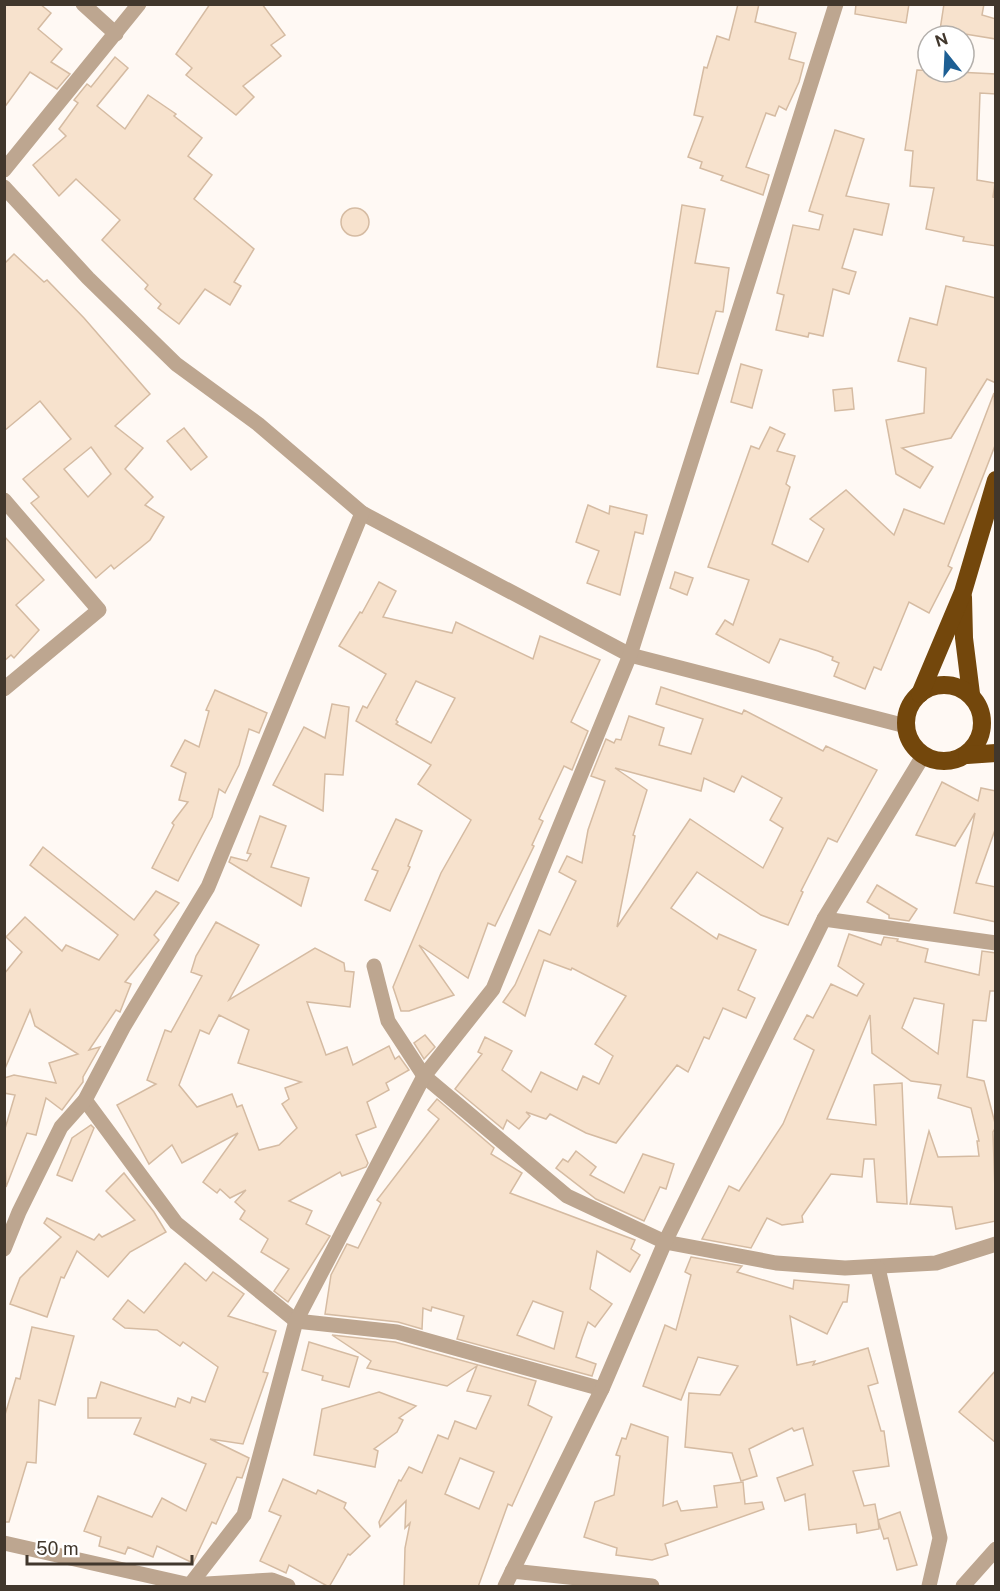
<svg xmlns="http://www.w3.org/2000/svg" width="1000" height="1591" font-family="'Public Sans',sans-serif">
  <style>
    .building { fill: #f7e2cd; stroke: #d5bba2; stroke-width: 1.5; fill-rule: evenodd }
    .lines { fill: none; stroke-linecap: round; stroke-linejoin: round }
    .minor { stroke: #bda690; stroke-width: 15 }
    .highway { stroke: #73470c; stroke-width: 18 }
  </style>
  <rect width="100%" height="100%" fill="#fff9f4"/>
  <g class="building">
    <polygon points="4,4 40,4 51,13 38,29 62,49 51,62 70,74 57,89 30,72 4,108"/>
    <polygon points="210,4 262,4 285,35 271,45 281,56 243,86 254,97 236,115 186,75 192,68 176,54"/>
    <polygon points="738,4 759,4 755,22 796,33 789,59 804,63 799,82 786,110 779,106 775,116 766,113 746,167 769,175 763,195 721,180 723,176 700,168 702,162 688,157 703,117 694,115 704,67 707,68 717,36 729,40"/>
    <polygon points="856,4 909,4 906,23 855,14"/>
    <polygon points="944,4 984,4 982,15 996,19 996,39 940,30"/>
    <polygon points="115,57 128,68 97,106 125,129 148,95 176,114 174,116 202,138 188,156 212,175 194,199 254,249 234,282 241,286 230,305 205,289 179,324 158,308 161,304 145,289 148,285 102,240 120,220 76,179 59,196 33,165 66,136 59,129 78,103 74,100 87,84 91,87"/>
    <polygon points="917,70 996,74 996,94 980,93 977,180 995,183 993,197 996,198 996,246 963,241 964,237 926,229 934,188 910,186 913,151 905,150"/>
    <polygon points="835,130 864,139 846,196 889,204 882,235 854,229 842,268 856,272 849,294 833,289 823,336 809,333 808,337 776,330 784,295 777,293 793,225 819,230 823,215 809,211"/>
    <polygon points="682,205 705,209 695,263 729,268 723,312 716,311 698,374 657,367"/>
    <circle cx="355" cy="222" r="14"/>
    <path d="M14,254L44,282L47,280L84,318L150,394L115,426L143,448L125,469L153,497L145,505L164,517L150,540L114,569L111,565L96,578L31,503L39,497L23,479L71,439L40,401L4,431V264ZM91,447L111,474L88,497L64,469Z"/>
    <polygon points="946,286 996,298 996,383 987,379 951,438 902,448 933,467 920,488 896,474 886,420 924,413 926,368 898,361 910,318 937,325"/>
    <polygon points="741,364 762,370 752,408 731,402"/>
    <polygon points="852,388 854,409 835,411 833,390"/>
    <polygon points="994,393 996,443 948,566 952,568 929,613 909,602 881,670 874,667 865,689 834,676 839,663 832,660 833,657 818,651 780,639 769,663 716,634 725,620 733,625 749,580 708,567 751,446 759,449 770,427 785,434 777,451 795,456 786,484 790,487 772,544 808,562 824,529 810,519 846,490 894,535 904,509 944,524"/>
    <polygon points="184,428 207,457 191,470 167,441"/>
    <polygon points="588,505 609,514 610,506 647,515 643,534 635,532 620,595 587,583 599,551 576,542"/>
    <polygon points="4,536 44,580 16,605 39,630 14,658 11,655 4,661"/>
    <polygon points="675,572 693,578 687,595 670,588"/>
    <path d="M379,582L396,591L383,617L452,633L456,622L533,659L540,636L600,660L571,722L588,731L572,770L564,766L539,819L543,821L532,845L534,846L495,926L488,923L468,978L419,945L454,995L409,1011H401L393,987L441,873L471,820L418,784L431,765L356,721L363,706L367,708L386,674L339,646L360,612L362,613ZM416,681L455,698L431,743L396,724L398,722L396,720Z"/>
    <path d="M661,687L742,714L744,710L823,751L826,746L877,770L837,842L828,838L801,891L803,892L788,925L761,915L697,872L671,908L717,939L719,934L756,950L738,990L755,998L746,1018L723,1008L709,1039L704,1037L688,1072L677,1065L616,1143L586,1133L550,1114L546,1119L526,1112L530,1116L519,1129L507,1120L503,1129L455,1089L482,1054L478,1052L485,1037L512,1051L502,1070L531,1092L541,1072L577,1090L583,1076L599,1084L613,1056L595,1044L626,996L572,968L571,970L544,960L525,1016L503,1002L515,985L539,930L550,935L576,881L559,872L567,856L582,863L588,830L605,781L591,776L606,739L614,743L616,739L621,740L629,716L664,728L659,745L691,754L703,719L656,704ZM615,768L701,791L704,778L734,792L742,776L782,798L770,820L783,828L763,868L690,819L617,927L635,836L633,835L647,790Z"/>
    <polygon points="215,690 267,713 259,733 249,729 239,765 225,793 219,789 212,817 178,881 152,868 174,825 172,823 188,802 179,800 186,773 171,766 185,740 199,747 209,711 206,710"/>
    <polygon points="332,704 349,707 343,775 325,774 323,811 273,785 304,727 325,738"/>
    <polygon points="942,782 978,801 981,788 996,791 996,827 976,883 996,887 996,922 954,913 975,813 955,846 916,835"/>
    <polygon points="260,816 286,826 271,867 309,878 301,906 229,862 231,857 247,861 251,854 247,853"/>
    <polygon points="396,819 422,831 408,866 410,867 390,911 365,900 378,871 372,869"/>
    <polygon points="43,847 134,920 156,891 179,903 154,935 159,940 125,982 131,984 120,1012 116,1010 89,1050 100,1047 83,1077 83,1082 62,1110 46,1098 36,1135 27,1133 6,1187 4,1132 15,1095 4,1093 4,1078 14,1075 56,1083 49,1063 78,1054 35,1026 30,1010 4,1071 4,974 22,952 6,937 25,917 62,951 66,945 99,960 118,935 30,865"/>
    <polygon points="877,885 917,909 909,921 889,918 889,915 867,902"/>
    <path d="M216,922L259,945L229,1000L315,948L344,963L345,971L354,972L350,1007L307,1002L326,1055L347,1047L353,1065L389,1046L395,1059L399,1056L409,1070L386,1083L389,1090L367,1102L376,1127L356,1135L368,1163L366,1167L342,1176L340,1172L289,1201L312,1211L306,1224L330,1236L288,1302L274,1291L289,1269L261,1252L268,1239L240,1219L245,1211L235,1202L246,1190L230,1198L220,1189L217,1193L203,1182L238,1133L182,1163L172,1145L149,1164L117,1105L156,1084L147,1080L165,1030L171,1032L202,976L191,972L196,956ZM219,1015L249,1030L238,1063L301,1082L285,1088L289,1099L282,1104L297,1128L279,1145L259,1150L242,1105L237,1107L232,1094L197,1107L179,1085L200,1030L209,1034Z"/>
    <path d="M849,934L881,945L884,937L898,939L897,941L928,949L925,962L979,975L982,951L996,953V991H990L986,1021L973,1020L967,1077L984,1081L996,1127L993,1132L996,1221L956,1229L952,1207L910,1204L929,1131L938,1157L979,1156L977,1141H979L971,1108L938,1098L941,1085L911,1081L872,1053L870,1015L827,1119L876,1125L874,1085L902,1083L907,1204L877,1202L874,1159H864L862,1177L831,1174L802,1216L803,1222L782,1225L767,1218L751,1248L702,1239L729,1186L739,1191L783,1124L814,1050L794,1039L807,1015L813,1018L831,984L857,996L864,984L838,966ZM914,998L944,1004L938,1054L902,1028Z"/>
    <polygon points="425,1035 435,1047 424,1059 414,1043"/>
    <path d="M437,1099L494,1148L491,1154L522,1173L510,1193L635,1240L631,1249L640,1255L630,1272L597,1251L590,1289L612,1304L595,1327L588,1322L582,1338L576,1357L596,1364L592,1376L457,1339L464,1316L432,1307L431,1311L423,1308L422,1329L398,1322L325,1314L331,1275L347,1244L358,1248L381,1203L377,1200L439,1119L428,1110ZM533,1301L563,1312L554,1349L517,1335Z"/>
    <polygon points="91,1125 94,1128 72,1181 57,1175 72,1138"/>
    <polygon points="576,1151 596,1167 590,1175 624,1193 643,1154 674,1164 666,1189 660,1187 644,1221 596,1199 556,1168 563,1159 568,1162"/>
    <polygon points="124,1173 154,1212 166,1232 130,1252 108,1277 77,1251 64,1278 61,1277 47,1317 10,1304 20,1278 61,1237 44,1223 47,1218 94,1240 99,1234 102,1237 135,1220 106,1191"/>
    <polygon points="691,1257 742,1266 737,1272 793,1289 794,1280 849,1285 847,1302 843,1302 827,1334 790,1316 797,1365 815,1361 813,1365 868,1348 878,1383 868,1386 881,1431 884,1431 889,1466 853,1471 864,1506 875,1504 878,1520 900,1512 917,1565 897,1570 888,1538 884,1539 878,1520 879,1529 857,1533 856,1524 809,1530 805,1494 785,1501 777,1478 813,1465 803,1428 794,1431 792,1428 749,1449 757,1476 741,1481 732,1453 685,1447 689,1393 720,1395 738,1366 698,1357 681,1400 643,1386 665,1325 676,1330 691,1275 685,1272"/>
    <polygon points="185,1263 206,1281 213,1272 244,1294 228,1316 276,1331 263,1372 268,1373 243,1444 210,1439 249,1458 242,1478 237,1477 216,1524 212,1522 193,1563 157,1546 153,1557 128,1547 125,1554 99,1546 101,1537 84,1531 98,1496 152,1517 162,1498 186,1511 206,1464 134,1434 141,1418 88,1418 88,1398 96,1398 101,1382 175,1407 178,1398 190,1403 192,1397 205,1402 218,1367 183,1342 180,1346 157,1330 125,1328 113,1319 128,1300 144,1313"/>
    <polygon points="32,1327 74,1336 55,1405 39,1400 36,1463 27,1462 9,1522 4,1522 4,1418 16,1378 20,1379"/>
    <path d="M332,1335L395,1342L536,1381L528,1405L552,1417L512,1506L508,1504L478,1587H404L405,1548L410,1523L405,1528L406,1501L380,1527L379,1522L399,1480L401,1481L409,1467L422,1473L438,1435L448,1439L455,1421L476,1429L491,1396L467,1391L477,1366L447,1386L367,1368L371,1361ZM460,1458L494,1472L479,1509L445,1494Z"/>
    <polygon points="309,1342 358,1357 349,1387 322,1380 323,1376 302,1370"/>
    <polygon points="996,1370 996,1443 959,1412"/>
    <polygon points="379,1392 416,1406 399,1418 403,1420 397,1432 374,1449 378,1451 375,1467 314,1455 322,1409"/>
    <polygon points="631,1424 668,1437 663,1506 677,1501 681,1511 717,1507 714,1486 743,1482 745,1504 762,1502 764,1509 665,1544 668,1555 652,1560 616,1555 617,1548 584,1537 595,1502 614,1495 620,1456 616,1455 622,1438 626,1439"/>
    <polygon points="283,1479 316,1494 318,1490 346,1503 344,1508 370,1536 350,1555 348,1554 329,1587 289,1565 286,1573 260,1561 281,1516 269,1511"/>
  </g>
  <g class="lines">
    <g class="minor">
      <polyline points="83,4 116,34"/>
      <polyline points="4,170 139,4"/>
      <polyline points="4,187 88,278 176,364 258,424 362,513 630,655 906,726"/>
      <polyline points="4,500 99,610 4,689"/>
      <polyline points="824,919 996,943"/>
      <polyline points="374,966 388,1021 424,1076 567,1196 665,1242 776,1263 845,1268 936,1263 996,1244"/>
      <polyline points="85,1100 176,1223 296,1321 397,1332 602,1389"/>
      <polyline points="4,1249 19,1212 61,1127 85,1100 124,1026 208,887 362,513"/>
      <polyline points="878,1268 940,1538 929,1586"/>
      <polyline points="4,1543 190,1585 272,1580 288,1586"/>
      <polyline points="512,1571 652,1586"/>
      <polyline points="189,1586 244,1515 296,1321 424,1076 493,989 630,655 836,4"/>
      <polyline points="505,1586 602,1389 665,1242 824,919 923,756"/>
      <polyline points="963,1586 996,1549"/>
    </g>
    <g class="highway">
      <polyline points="963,597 964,638 971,694"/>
      <circle cx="944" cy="723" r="38"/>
      <polyline points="920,694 963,592 996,480"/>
      <polyline points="967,755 996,753"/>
    </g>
  </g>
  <rect width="1000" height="1591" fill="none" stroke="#41372c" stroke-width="12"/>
  <g transform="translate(946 54) rotate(342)"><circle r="28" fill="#ffffff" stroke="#b3afab" stroke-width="1.5"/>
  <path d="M0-4.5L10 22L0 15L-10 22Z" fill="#1d5f94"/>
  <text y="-9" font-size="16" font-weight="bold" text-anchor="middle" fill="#41372c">N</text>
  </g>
  <path d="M27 1555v9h165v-9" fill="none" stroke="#41372c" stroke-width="3"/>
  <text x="36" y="1555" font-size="18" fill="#41372c" stroke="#ffffff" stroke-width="4.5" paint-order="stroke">50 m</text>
</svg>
